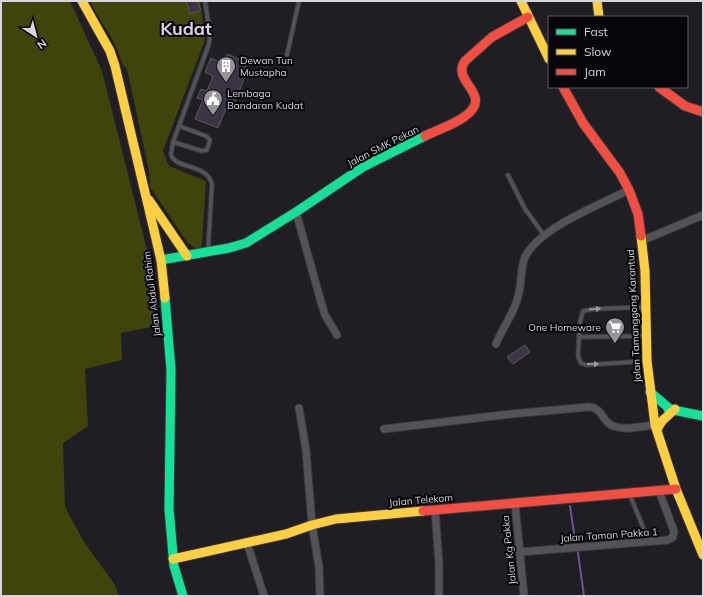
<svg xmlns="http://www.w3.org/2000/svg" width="704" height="597" font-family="Mulish,sans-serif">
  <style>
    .green { fill: #3e440a }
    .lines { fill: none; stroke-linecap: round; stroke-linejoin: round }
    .stream { stroke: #705396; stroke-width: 2 }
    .building { fill: #3c3445; stroke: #59575d }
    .lane-casing { stroke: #3b393f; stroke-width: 5.5 }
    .street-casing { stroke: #3b393f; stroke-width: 9 }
    .fast-casing { stroke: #3b393f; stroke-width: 11 }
    .slow-casing { stroke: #3b393f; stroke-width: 11 }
    .jam-casing { stroke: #3b393f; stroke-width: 11 }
    .lane { stroke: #545258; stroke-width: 3.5 }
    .street { stroke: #545258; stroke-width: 7 }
    .fast { stroke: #16e098; stroke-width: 9 }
    .slow { stroke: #ffcf43; stroke-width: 9 }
    .jam { stroke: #f24e42; stroke-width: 9 }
    .oneway { fill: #9c9aa1 }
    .labels { text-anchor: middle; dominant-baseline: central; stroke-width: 4; stroke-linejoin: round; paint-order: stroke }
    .poi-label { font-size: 10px; fill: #d7d4dd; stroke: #08060b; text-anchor: start }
    .street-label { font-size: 10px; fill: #d7d4dd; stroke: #08060b }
    .town-label { font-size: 18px; font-weight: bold; fill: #d9d2e5; stroke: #08060b }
  </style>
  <rect width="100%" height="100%" fill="#201d24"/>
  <g class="green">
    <polygon points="1,1 70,1 102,71 151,266 156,326 121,333 122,360 85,369 88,426 63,443 65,507 84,542 115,585 119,596 1,596"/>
    <path d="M90,1H200L205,40L163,151L169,166L206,181L202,243L201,249H196L187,242L150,187L149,171L127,69C121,65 120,55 117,49C110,32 97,18 90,1Z"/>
  </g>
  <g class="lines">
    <g class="stream">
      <polyline points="570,506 575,540"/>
      <polyline points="578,553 584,596"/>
    </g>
  </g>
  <g class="building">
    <polygon points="186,1 197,1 201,10 190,14"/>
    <polygon points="228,54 245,62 247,72 233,106 228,104 218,128 195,119 203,100 197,98 201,89 207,91 213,76 205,72 211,58 219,62"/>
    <polygon points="525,345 530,352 513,364 507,357"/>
  </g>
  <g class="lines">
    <g class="lane-casing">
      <g id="lane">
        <path d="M205,1L210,34L209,44L173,142L171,155C177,170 206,163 212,184L208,251"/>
        <polyline points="287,55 299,1"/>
        <polyline points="173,142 202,151 207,150 210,140 206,136 179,126"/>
        <polyline points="508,175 525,209 544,235"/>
        <polyline points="643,307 594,309 583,311 580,322 578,356 581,363 586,365 646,361"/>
        <polyline points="579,337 644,336"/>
        <polyline points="630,495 649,542"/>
      </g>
    </g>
    <g class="street-casing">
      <g id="street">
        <polyline points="296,212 321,302 325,315 337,335"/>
        <polyline points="641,241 703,215"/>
        <path d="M496,344C502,328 514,314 518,297C522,284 520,269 525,257C539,228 601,204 629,190"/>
        <polyline points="299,408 306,450 312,525 319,567 320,596"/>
        <path d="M384,429L511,414L589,407C603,408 602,422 613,426C626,431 643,426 655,425"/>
        <polyline points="515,503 524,596"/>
        <polyline points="435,510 439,564 439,596"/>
        <polyline points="247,543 264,596"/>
        <polyline points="520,552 668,540 673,537 674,531 659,491"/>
      </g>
    </g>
    <g class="fast-casing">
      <g id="fast">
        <polyline points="161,260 229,248 246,243 296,212 363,167 425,136"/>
        <polyline points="165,298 171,370 169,509 174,566 183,596"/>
        <polyline points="650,392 670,409"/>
        <polyline points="668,409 703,416"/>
      </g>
    </g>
    <g class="slow-casing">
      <g id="slow">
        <polyline points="82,1 110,51 115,66 161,260 165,298"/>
        <polyline points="521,1 549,59"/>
        <polyline points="597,1 599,17"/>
        <polyline points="149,200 187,256"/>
        <polyline points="641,236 645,271 647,361 655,425 676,489 703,555"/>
        <polyline points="657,429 662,421 675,409"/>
        <polyline points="173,559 286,534 312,525 336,519 423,511"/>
      </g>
    </g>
    <g class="jam-casing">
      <g id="jam">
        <polyline points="563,87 583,123 620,173 629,190 638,214 641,236"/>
        <polyline points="659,87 685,106 703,112"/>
        <path d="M425,136C437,130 453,125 464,117C496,95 450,82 465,61L492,37L528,17"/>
        <polyline points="423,511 676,489"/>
      </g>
    </g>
    <use href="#lane" class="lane"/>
    <use href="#street" class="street"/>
    <use href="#fast" class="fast"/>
    <use href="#slow" class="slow"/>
    <use href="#jam" class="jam"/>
  </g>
  <defs><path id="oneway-solid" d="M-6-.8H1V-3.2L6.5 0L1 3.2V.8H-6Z"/></defs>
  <g class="oneway">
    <use href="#oneway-solid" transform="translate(595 309) rotate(-4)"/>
    <use href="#oneway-solid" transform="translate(593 364) rotate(-1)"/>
  </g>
  <defs>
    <g id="building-pin" transform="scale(1)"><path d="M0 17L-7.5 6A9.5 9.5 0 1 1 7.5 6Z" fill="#97949c" stroke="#08060b"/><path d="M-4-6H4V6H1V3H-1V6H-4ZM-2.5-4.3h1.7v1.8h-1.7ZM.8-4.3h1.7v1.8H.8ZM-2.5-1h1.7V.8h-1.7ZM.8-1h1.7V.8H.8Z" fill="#fff"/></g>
    <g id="civic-pin" transform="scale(1)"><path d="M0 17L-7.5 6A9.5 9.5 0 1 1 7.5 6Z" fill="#97949c" stroke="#08060b"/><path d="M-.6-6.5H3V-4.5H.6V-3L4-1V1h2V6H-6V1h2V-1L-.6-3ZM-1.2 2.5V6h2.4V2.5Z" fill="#fff"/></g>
    <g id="supermarket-pin" transform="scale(1)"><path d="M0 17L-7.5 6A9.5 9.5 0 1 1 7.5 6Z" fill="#97949c" stroke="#08060b"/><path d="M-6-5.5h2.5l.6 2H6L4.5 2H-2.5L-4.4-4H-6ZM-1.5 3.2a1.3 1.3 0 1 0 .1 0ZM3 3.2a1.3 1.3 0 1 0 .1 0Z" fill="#fff"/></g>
  </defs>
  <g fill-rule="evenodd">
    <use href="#building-pin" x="226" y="66"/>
    <use href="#civic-pin" x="213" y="99"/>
    <use href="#supermarket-pin" x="615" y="327"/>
  </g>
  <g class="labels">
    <g class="poi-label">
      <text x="240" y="60">Dewan Tun<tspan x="240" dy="12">Mustapha</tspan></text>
      <text x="227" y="93">Lembaga<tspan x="227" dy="12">Bandaran Kudat</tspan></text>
      <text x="601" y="327" text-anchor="end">One Homeware</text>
    </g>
    <g class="street-label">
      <text transform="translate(383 146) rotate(-27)">Jalan SMK Pekan</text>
      <text transform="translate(152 294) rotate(-97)">Jalan Abdul Rahim</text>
      <text transform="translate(634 316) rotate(-93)">Jalan Tamanggong Karantud</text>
      <text transform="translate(421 500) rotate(-5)">Jalan Telekom</text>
      <text transform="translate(609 535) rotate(-4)">Jalan Taman Pakka 1</text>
      <text transform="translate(509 550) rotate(-96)">Jalan Kg Pakka</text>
    </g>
    <g class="town-label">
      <text x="186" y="28">Kudat</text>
    </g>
  </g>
  <rect width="704" height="597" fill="none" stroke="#d7d4dd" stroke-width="4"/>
  <rect x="548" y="16" width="140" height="72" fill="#08060b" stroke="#5b585f"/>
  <rect x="556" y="29" width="20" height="6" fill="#16e098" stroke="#5b585f"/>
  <text x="584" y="36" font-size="12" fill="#d7d4dd">Fast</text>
  <rect x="556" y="49" width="20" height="6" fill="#ffcf43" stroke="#5b585f"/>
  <text x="584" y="56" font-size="12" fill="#d7d4dd">Slow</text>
  <rect x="556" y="69" width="20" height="6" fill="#f24e42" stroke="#5b585f"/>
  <text x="584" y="76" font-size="12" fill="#d7d4dd">Jam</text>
  <g transform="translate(36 36) rotate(144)" stroke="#08060b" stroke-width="3" paint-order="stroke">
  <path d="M0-3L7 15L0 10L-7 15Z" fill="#d7d4dd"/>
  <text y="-6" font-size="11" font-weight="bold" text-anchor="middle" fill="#d7d4dd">N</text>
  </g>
</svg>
